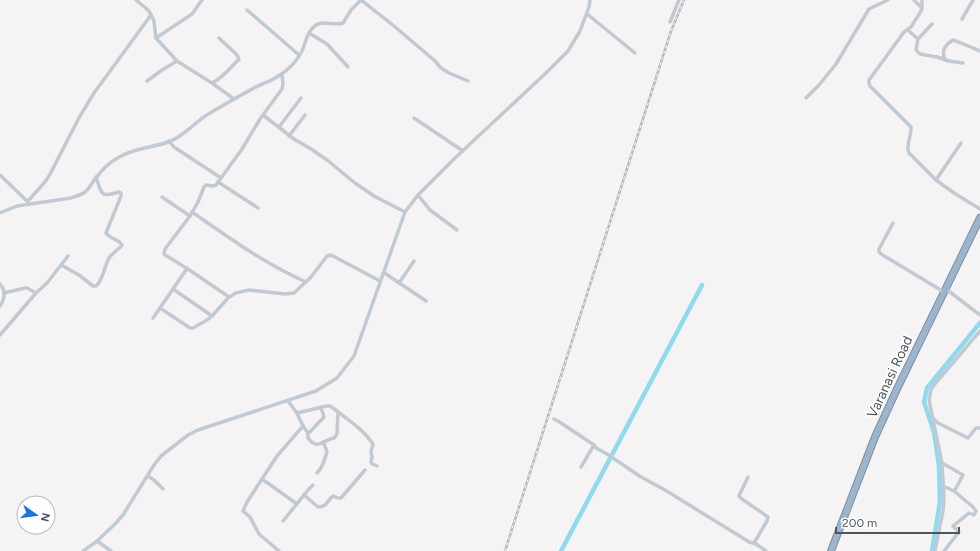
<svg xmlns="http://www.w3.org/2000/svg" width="980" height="551" font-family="Figtree,sans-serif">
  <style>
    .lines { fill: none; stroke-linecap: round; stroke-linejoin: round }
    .canal { stroke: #90daee; stroke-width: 4.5 }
    .trunk-casing { stroke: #7690ad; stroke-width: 8 }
    .minor { stroke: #c1cad2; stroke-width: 3.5 }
    .trunk { stroke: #9fb4c9; stroke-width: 6 }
    .rail-casing { stroke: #b5b8bd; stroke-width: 2.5 }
    .rail { stroke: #fff; stroke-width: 1; stroke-dasharray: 3; stroke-linecap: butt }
    .labels { text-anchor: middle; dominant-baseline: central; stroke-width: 3.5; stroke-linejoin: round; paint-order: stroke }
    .street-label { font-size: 14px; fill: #4a5661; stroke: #fff }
  </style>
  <rect width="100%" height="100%" fill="#f5f3f3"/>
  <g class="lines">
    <g class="canal">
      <polyline points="561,551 702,285"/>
      <polyline points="932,551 940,502 939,466 934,432 924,402 927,388 980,323"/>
    </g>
    <g class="trunk-casing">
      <polyline id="trunk" points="831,551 875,437 897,389 980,218"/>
    </g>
    <g class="minor">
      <polyline points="136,0 149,11 154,21 156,38 177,61 212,83 234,99"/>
      <polyline points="361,0 394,26 435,61 441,68 449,73 468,81"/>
      <polyline points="914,0 922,8"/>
      <path d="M922,0V8L921,11L911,27L903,33L899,39L869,80V83L870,86L911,127C912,136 905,145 909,153L936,180L954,193L980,209"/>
      <polyline points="247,10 299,55"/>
      <polyline points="587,14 635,53"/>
      <polyline points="962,19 973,0"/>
      <polyline points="670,22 679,0"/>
      <polyline points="908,30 918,39 916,50 920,54 937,57 949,61 963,63"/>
      <polyline points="309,33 327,44 348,67"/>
      <polyline points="156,38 192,14 202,0"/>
      <polyline points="918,39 932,24"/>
      <path d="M945,60C941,50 945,45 953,40L956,41L980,51"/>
      <polyline points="147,81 162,70 177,61"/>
      <path d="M212,83C223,78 231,67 239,59L237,55L219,38"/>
      <polyline points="806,98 819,85 836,64 869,9 888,0"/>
      <polyline points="263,115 294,139 311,149 327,160 355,183 374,196 405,212"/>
      <polyline points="414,118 463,151"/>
      <polyline points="279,127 301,98"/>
      <polyline points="289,136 305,115"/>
      <polyline points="169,141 174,147 221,178"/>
      <polyline points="0,175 28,202"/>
      <polyline points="936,180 961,143"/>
      <polyline points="218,182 258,208"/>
      <polyline points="418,195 430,210 457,230"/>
      <polyline points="162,197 190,216"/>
      <polyline points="28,201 44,183 49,176 80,116 94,93 151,15"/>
      <path d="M192,212C228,237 265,264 306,282"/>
      <path d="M0,213L17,206L71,198C76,196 81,195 85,192C90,188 92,182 96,178C101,171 109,163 116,159C132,148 153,148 171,141C186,134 196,121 210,113C226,104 242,94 258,86C264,83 271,81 277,77C287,71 297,61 302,51C306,42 307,31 316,25C324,20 334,26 343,23L351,10L361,0"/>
      <polyline points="893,223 879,249 879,252 881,254 944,292"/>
      <path d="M61,265L79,275L93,286H96C103,280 104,268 108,260C111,253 118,251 122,245C119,239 110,239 106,233L121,196V193L119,192C100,198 102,194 96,177"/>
      <polyline points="188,269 165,255 164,253 165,249 190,216 198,202 204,187 206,185 213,186 216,185 242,149 260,119 282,89 283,84 282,74"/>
      <polyline points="383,273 386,274 426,301"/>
      <polyline points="399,283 414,261"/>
      <path d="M0,284C6,290 5,299 0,306"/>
      <polyline points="173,289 212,316"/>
      <polyline points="946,289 980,315"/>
      <polyline points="4,293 25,288 27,288 36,293 37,292 47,283 68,256"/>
      <polyline points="160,308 190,328 193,328 207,320 212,316 229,297 236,293 249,290 285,294 294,293 311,277 327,256 331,255 380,281"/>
      <polyline points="153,318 160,308 186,270 188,269 229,297"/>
      <polyline points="0,335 36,293"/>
      <path d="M297,413L327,406H330L333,408C347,419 363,429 373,444L371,452L372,457L371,462L372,464L377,466"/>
      <polyline points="933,418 938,423 968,438 976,428 980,428"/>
      <polyline points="554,419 558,421 594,445 596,448 607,454 641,477 665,490 746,540 749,542 756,544 766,551"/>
      <path d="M303,426L308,433V438C318,451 322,440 334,438L337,434L338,412"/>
      <polyline points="308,434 324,417 323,413 320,407"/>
      <polyline points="942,463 963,475 955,490 954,491 943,486"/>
      <polyline points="581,467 594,445"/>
      <path d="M317,473C323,467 325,460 327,451L323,442"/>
      <polyline points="148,476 154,480 163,489"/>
      <polyline points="748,477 739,496 742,499 768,517 767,521 754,543"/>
      <polyline points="262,479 297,504"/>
      <path d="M304,495L318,507C328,507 327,500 333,496L338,498H341L365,470"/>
      <polyline points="283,521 308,490 313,485"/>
      <polyline points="97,541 111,551"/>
      <polyline points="83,551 96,542 115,524 123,515 154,465 161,456 188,435 198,430 316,391 337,378 354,356 405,212 418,195 455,158 546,73 568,51 580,31 589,7 590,0"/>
      <polyline points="279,551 259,534 250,517 243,511 247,502 277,456 303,426 297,413 288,401"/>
      <polyline points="935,551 943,511 944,498 942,463 929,400 931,390 934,385 980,331"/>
      <polyline points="944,551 959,532 953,526 969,513 974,515 976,511 973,507 954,491"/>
    </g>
    <use href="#trunk" class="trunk"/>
    <g class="rail-casing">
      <polyline id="rail" points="505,551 671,31 684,0"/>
    </g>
    <use href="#rail" class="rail"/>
  </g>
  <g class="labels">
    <g class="street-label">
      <text transform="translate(890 377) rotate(-65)">Varanasi Road</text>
    </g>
  </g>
  <g transform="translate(36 515) rotate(104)"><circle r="19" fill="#ffffff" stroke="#b7bbc0"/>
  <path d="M0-3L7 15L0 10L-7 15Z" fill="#1a73e8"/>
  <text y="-6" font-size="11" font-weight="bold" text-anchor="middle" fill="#4a5661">N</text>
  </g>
  <path d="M836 527v6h123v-6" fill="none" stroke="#4a5661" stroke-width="2"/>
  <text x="842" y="527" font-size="12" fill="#4a5661" stroke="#ffffff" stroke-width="3" paint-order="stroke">200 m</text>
</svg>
